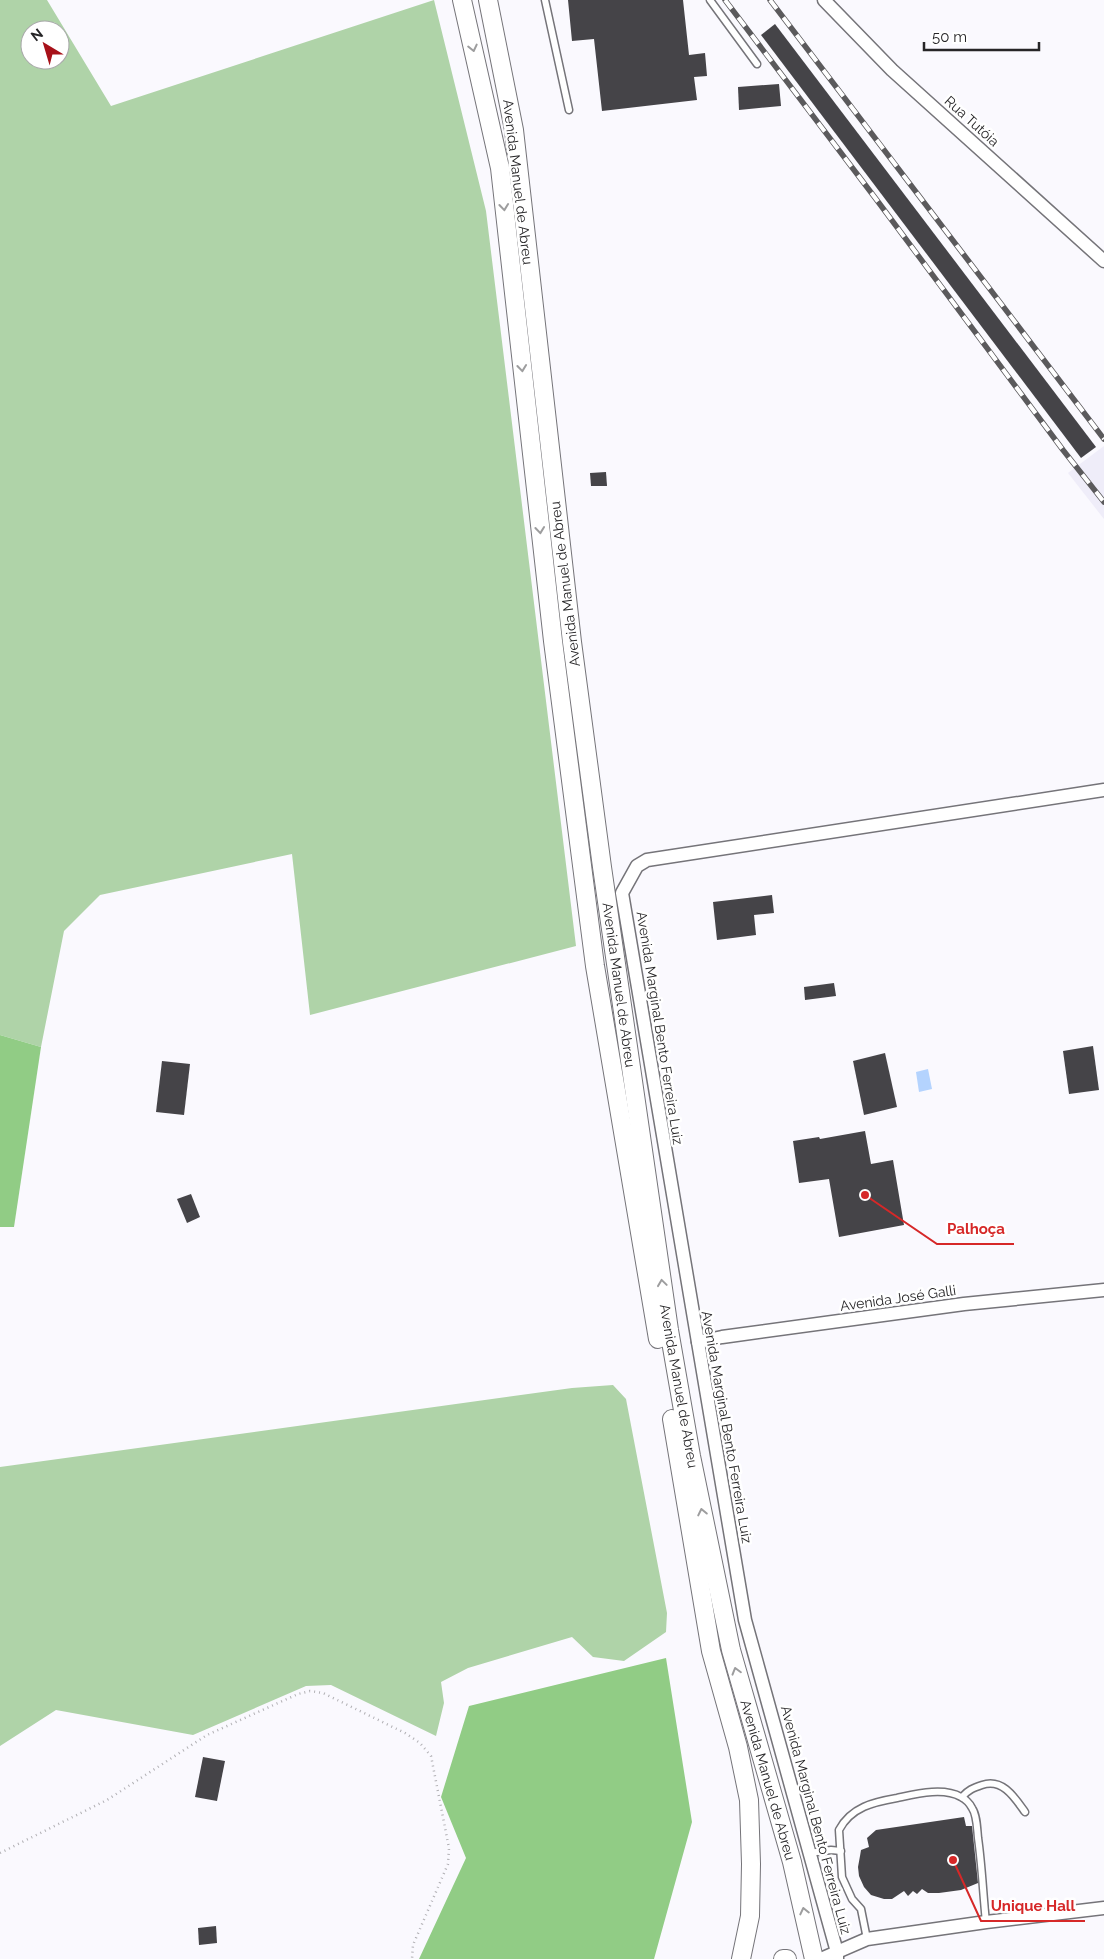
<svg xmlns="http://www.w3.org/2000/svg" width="1104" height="1959" font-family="Raleway,sans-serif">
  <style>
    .built { fill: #efedf9 }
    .green { fill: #afd3a8; fill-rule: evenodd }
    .forest { fill: #91cc85 }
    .water { fill: #b4d3fe }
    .building { fill: #454448 }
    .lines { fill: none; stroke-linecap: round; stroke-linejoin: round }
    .lane-casing { stroke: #757479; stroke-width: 9 }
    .street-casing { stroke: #757479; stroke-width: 15 }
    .secondary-casing { stroke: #757479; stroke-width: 20 }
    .path { stroke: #b1b0b4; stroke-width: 2.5; stroke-dasharray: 1 4; stroke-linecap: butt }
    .lane { stroke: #fff; stroke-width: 6 }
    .street { stroke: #fff; stroke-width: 12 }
    .secondary { stroke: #fff; stroke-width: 18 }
    .rail-casing { stroke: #5b5a5c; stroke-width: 5.5 }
    .rail { stroke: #fff; stroke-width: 4; stroke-dasharray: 11; stroke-linecap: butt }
    .oneway { stroke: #9d9d9e }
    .labels { text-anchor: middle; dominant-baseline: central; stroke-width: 5; stroke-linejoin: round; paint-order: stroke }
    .street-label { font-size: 14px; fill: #262527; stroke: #fff }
    .leader { fill: none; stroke: #d62828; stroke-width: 2 }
    .callout-dot { fill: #d62828; stroke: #fff; stroke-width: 2 }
    .callout-label { font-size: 15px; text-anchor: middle; font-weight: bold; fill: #d62828; stroke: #fff; stroke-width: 5; stroke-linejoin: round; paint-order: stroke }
  </style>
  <rect width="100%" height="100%" fill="#faf9fe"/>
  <polygon class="built" points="1104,446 1104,519 1068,473"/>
  <g class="green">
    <path d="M0,0H47L111,106L434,0L486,211L576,946L310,1015L292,854L100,895L64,931L41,1047L0,1035ZM30,30H60V60H30Z"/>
    <polygon points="613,1385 626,1399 667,1613 666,1632 624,1661 593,1657 572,1637 468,1668 441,1682 444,1703 436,1736 331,1685 306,1686 193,1735 56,1710 0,1746 0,1467 572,1388"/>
  </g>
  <g class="forest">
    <polygon points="0,1035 41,1047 14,1227 0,1227"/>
    <polygon points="666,1658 692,1822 654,1959 419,1959 466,1858 441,1797 469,1706"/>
  </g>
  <polygon class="water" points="928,1069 932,1089 919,1092 916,1072"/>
  <g class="building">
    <polygon points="568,0 683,0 689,55 705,53 707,76 694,77 697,100 602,111 594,39 572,41"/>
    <polygon points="775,24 1096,447 1081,458 761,35"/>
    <polygon points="779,84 781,106 739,110 738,87"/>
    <polygon points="606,472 607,486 591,486 590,473"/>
    <polygon points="772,895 774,913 754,915 756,935 717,940 713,902"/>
    <polygon points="834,983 836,996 805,1000 804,987"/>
    <polygon points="1093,1046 1099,1090 1069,1094 1063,1051"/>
    <polygon points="885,1053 897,1107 864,1115 853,1061"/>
    <polygon points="162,1061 190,1064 184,1115 156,1112"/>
    <polygon points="865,1131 871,1164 893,1160 904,1225 839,1237 829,1179 799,1183 793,1141 819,1137 820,1139"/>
    <polygon points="191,1194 200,1217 187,1223 177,1199"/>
    <polygon points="203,1757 225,1761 217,1801 195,1797"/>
    <polygon points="964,1817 966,1826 972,1826 978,1883 961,1890 939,1893 928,1893 922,1889 917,1894 913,1891 908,1896 904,1891 892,1899 884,1899 871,1895 864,1887 859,1876 858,1867 860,1856 861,1850 869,1847 867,1838 876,1830"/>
    <polygon points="216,1926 217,1943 199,1945 198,1928"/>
  </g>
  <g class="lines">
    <g class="lane-casing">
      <g id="lane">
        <polyline points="545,0 569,110"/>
        <polyline points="710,0 757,64"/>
        <path d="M962,1797C968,1790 973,1788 982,1785C1003,1778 1015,1798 1025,1812"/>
        <polyline points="809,1853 831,1850 841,1851"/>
        <path d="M867,1939L861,1909L852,1899L842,1877L839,1830C851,1807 874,1802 897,1798C916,1794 943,1787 961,1797C965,1799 970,1804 972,1808C977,1815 977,1828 978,1838C982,1866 983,1894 986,1922"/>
      </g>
    </g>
    <g class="street-casing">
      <g id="street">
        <polyline points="824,0 892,70 1104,261"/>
        <polyline points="698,1342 722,1337 964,1304 1104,1290"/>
        <polyline points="821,1959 867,1939 986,1922 1104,1908"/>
        <polyline points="837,1959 837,1952 745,1620 622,893 637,866 647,860 1104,790"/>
      </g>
    </g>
    <g class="secondary-casing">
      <g id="secondary">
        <polyline points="462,0 500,168 553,641 595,966 658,1339"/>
        <polyline points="488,0 514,130 572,642 602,867 669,1330 691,1456 731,1650 792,1862 814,1959"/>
        <polyline points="672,1419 711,1651 738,1747 749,1800 751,1864 750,1916 741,1959"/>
        <polyline points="783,1959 787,1959"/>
      </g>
    </g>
    <polyline class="path" points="0,1853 107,1800 207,1735 298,1694 310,1691 323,1693 405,1733 420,1743 431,1756 449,1848 448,1864 413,1945 412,1959"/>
    <use href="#lane" class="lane"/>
    <use href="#street" class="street"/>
    <use href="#secondary" class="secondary"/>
    <g class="rail-casing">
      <g id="rail">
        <polyline points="725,0 876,199 1063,450 1104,502"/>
        <polyline points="770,0 1104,439"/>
      </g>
    </g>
    <use href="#rail" class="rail"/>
  </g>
  <defs><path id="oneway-chevron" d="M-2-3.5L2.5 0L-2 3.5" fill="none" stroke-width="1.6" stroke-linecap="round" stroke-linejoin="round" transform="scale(1.25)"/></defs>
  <g class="oneway">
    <use href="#oneway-chevron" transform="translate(473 48) rotate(77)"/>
    <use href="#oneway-chevron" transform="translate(504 207) rotate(84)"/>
    <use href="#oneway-chevron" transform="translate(522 368) rotate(84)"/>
    <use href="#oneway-chevron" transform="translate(540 530) rotate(84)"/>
    <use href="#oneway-chevron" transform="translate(662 1283) rotate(-98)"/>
    <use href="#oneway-chevron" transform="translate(702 1512) rotate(-102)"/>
    <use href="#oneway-chevron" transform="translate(736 1671) rotate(-106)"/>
    <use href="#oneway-chevron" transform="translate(804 1911) rotate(-103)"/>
  </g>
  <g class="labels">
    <g class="street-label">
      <text transform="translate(972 121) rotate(42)">Rua Tutóia</text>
      <text transform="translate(518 182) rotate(83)">Avenida Manuel de Abreu</text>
      <text transform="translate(565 584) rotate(-97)">Avenida Manuel de Abreu</text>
      <text transform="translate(619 985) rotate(82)">Avenida Manuel de Abreu</text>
      <text transform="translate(660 1028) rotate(81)">Avenida Marginal Bento Ferreira Luiz</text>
      <text transform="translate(898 1298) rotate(-8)">Avenida José Galli</text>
      <text transform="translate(679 1386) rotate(80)">Avenida Manuel de Abreu</text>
      <text transform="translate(727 1427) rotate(80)">Avenida Marginal Bento Ferreira Luiz</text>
      <text transform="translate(768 1780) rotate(74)">Avenida Manuel de Abreu</text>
      <text transform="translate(816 1820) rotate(75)">Avenida Marginal Bento Ferreira Luiz</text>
    </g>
  </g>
  <path class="leader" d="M865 1195L937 1244H1014M953 1860L981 1921H1085"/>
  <g class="callout-dot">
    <circle cx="865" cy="1195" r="5"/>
    <circle cx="953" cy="1860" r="5"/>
  </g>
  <g class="callout-label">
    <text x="976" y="1234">Palhoça</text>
    <text x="1033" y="1911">Unique Hall</text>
  </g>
  <g transform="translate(45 45) rotate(322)"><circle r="24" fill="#ffffff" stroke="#a8a8a9"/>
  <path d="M0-4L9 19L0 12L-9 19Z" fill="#a71119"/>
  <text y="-8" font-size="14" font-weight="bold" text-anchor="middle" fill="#262527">N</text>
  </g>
  <path d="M924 42v8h115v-8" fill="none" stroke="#262527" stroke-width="2.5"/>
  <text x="932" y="42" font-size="15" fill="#262527" stroke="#ffffff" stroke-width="4" paint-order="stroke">50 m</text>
</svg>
